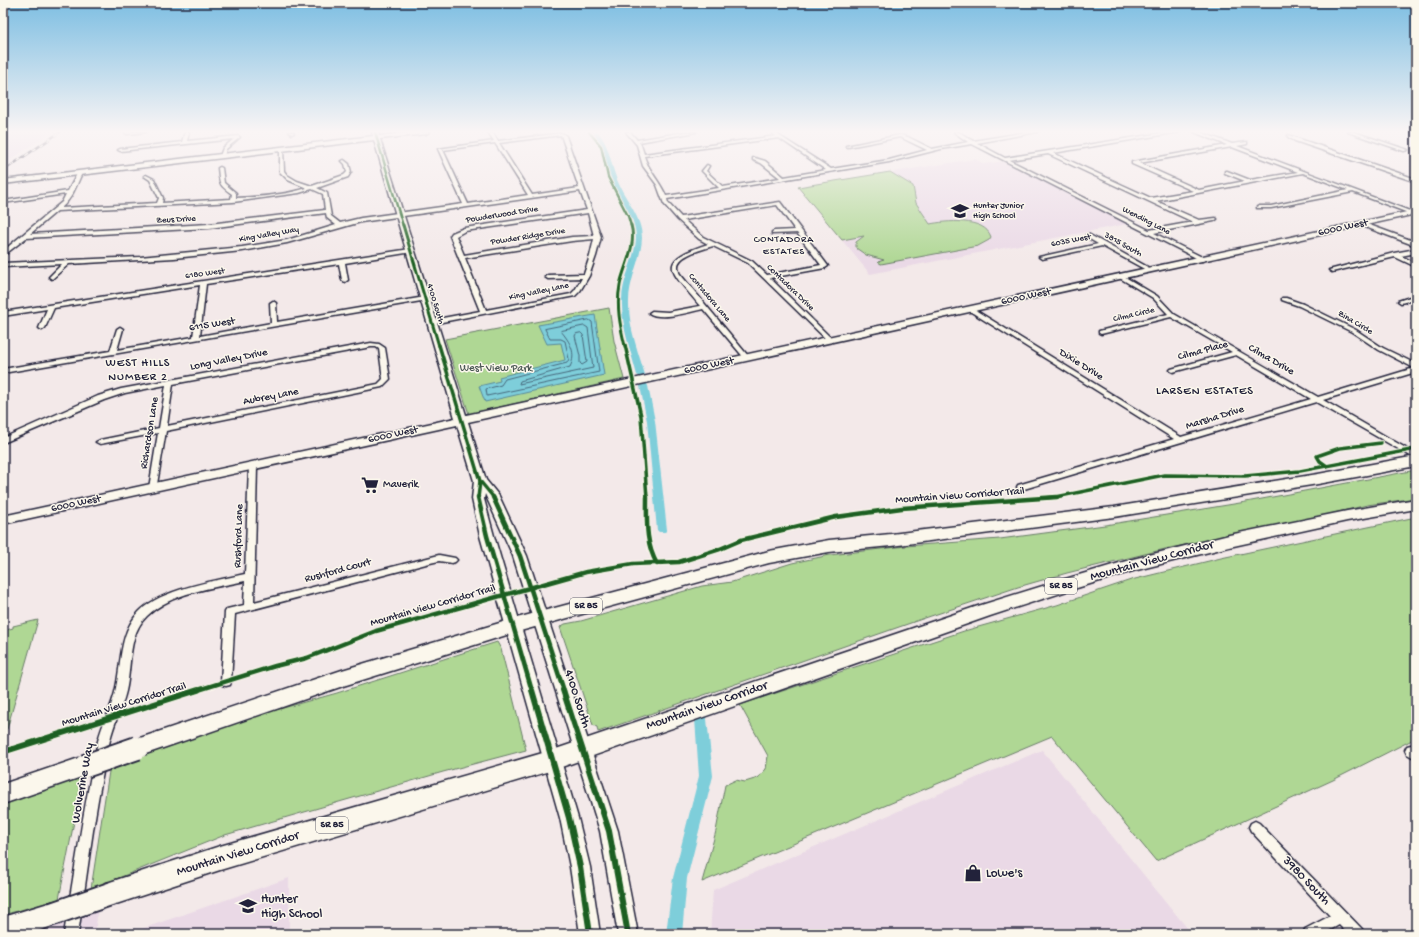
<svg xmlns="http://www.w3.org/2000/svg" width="1419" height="937" font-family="'Gochi Hand',sans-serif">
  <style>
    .built { fill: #ead9e6 }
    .green { fill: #afd794; stroke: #687c68 }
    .water { fill: #7eceda; stroke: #59899a }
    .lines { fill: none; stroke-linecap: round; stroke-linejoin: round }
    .shore { stroke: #47677b; stroke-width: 1 }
    .canal { fill: #7eceda; fill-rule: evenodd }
    .street-casing { stroke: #22223b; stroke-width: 3 }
    .secondary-casing { stroke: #22223b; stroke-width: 3 }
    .highway-casing { stroke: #22223b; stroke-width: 3 }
    .street { fill: #fbf7ec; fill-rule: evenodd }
    .secondary { fill: #fbf7ec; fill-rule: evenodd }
    .highway { fill: #fbf7ec; fill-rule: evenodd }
    .rail-casing { stroke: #22223b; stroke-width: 2.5 }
    .rail { stroke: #fbf7ec; stroke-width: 1.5; stroke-dasharray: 4.5; stroke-linecap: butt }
    .highway-bridge-casing { stroke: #22223b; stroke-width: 26; stroke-linecap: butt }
    .highway-bridge { stroke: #fbf7ec; stroke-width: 22 }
    .cycleway-far4-casing { stroke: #fbf7ec; stroke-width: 4 }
    .cycleway-far3-casing { stroke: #fbf7ec; stroke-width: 5 }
    .cycleway-far2-casing { stroke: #fbf7ec; stroke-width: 6 }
    .cycleway-far1-casing { stroke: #fbf7ec; stroke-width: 7 }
    .cycleway-casing { stroke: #fbf7ec; stroke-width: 8 }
    .cycleway-far4 { stroke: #1b5e20; stroke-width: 2.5 }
    .cycleway-far3 { stroke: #1b5e20; stroke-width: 3 }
    .cycleway-far2 { stroke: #1b5e20; stroke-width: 3.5 }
    .cycleway-far1 { stroke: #1b5e20; stroke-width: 4.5 }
    .cycleway { stroke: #1b5e20; stroke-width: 6 }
    .labels { text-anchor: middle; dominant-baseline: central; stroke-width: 3; stroke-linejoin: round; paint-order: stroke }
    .far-poi-label { font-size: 9px; fill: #22223b; stroke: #fbf7ec; text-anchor: start }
    .far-street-label { font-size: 9px; fill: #22223b; stroke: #fbf7ec }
    .far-neighbourhood-label { font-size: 10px; letter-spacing: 1px; fill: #22223b; stroke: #fbf7ec }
    .shield { fill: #fbf7ec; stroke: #636270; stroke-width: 1 }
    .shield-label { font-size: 10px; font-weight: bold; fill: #22223b }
    .street-label { font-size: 11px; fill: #22223b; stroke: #fbf7ec }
    .park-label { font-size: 11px; fill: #4c5856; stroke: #fbf7ec }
    .poi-label { font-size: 11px; fill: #22223b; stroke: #fbf7ec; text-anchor: start }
    .neighbourhood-label { font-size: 12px; letter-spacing: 1px; fill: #22223b; stroke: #fbf7ec }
    .near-street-label { font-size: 13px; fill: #22223b; stroke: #fbf7ec }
    .near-poi-label { font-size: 13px; fill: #22223b; stroke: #fbf7ec; text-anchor: start }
  </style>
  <rect width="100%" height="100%" fill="#f3e9e9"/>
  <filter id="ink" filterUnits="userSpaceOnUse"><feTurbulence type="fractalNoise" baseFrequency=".025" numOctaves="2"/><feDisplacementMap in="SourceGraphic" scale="8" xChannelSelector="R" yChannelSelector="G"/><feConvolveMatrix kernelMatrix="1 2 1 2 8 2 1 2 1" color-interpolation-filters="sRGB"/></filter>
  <g filter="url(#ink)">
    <g class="built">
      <polygon points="3,132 51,132 3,165"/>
      <polygon points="975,159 984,164 1004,161 1127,224 870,274 798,187"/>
      <polygon points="1042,750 1192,934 710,934 713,890"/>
      <polygon points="289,878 289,934 127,934"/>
      <polygon points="98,908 95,934 22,934"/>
    </g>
    <g class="green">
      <path d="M890,172L913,186L916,203L930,224C945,221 985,217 991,237L989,240L978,246L881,264L878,262L884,260L866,255L856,248V242L864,236L842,240L798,187Z"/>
      <polygon points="609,308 614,341 624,379 469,414 445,339"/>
      <polygon points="1416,470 1416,498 1367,505 1289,524 1165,549 1067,573 1018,587 922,619 598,732 597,727 593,725 560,627 565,624 581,621 702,586 732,582 792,563 830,555 906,546 1000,539 1105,525 1246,502"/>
      <polygon points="1416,517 1416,738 1333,780 1156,861 1052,736 702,882 716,831 725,785 736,780 745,782 758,778 766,769 768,756 740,705 964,631 1057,605 1131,580 1221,558"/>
      <polygon points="38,620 7,729 3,730 3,631 13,628 13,626"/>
      <polygon points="497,642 501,649 526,750 443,772 225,835 91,889 110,765 247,718 337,693"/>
      <polygon points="83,775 59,899 3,915 3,803"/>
    </g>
    <polygon class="water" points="595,315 604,375 485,402 479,386 500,381 499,377 565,360 561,343 547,344 538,325"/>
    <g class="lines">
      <g class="shore">
        <polygon points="589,320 592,322 599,372 487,396 486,389 501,385 505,379 567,363 569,359 565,341 561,339 550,339 545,329"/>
        <path d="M585,326L588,328L593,368L519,384L520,381L570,367C577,353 570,342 561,331Z"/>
        <polygon points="581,333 583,335 587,362 582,365 580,363 580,356 575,336 576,334"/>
      </g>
      <g class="canal">
        <path d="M593,132H598C611,148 610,164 618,182C626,201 642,217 642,238C641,260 629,279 629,301C628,326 638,351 645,375L641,377L637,375C631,351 621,326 622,300C622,279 635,260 636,238C636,217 621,201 613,182C604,163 608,151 593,132Z"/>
        <polygon points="641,384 647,384 648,386 655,421 667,530 665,532 659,532 657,530 647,421 640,386"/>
        <polygon points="701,714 705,715 707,719 713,776 687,878 682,934 666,934 673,878 699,776 695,719 697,715"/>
      </g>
      <g class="street-casing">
        <g id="street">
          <polygon points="126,132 146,132 127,134 125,133"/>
          <polygon points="185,132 189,132 187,141 238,136 240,137 226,149 224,156 222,157 220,156 223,148 234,139 120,151 118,150 120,149 182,142"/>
          <polygon points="289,132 293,132 294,133 292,134"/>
          <path d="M488,132H492L498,141L562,133L566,136L601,237L596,256L589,276L580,291L575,296L432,324L429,322L432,320L480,311L450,236L452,233L464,228L587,210L580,191L361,222L287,243L242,251L174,258L69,264L52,279L49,277L62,264L3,267V263L140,257L242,247L287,240L336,225L327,218L326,213L209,228L26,238L3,256V251L62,202L66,194L3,203V201L68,191L78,172L82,173C76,186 72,199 61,208L157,203L159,198L150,180L144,176L146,175L154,179L163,198L162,203L231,199L232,194C218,184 220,184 218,168L220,167L222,168L224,183L236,193V198C259,197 285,195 307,188L288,180L280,172V148L283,149L284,171L287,175L297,181L312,186L344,175L347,172L345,164L342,161L344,160L349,164L351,172L348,177L317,188L327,193L331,216L340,223L361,218L463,204L438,149L494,141ZM561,135L579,188L532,195L499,143ZM495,143L528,195L468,204L443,150ZM312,189L323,194L325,210L209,224L30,234L57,211L233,202L299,193ZM588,213L594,236L572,237L464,255L456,236L465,231ZM594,239L590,256L584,274L548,275L545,277L548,279L582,278L575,290L571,294L486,310L465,258L572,241Z"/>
          <path d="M626,132H630L637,140L685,132H696L639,142L641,145L644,154L776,136L773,134L775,133L831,169L889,160L927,150L900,137L848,147L846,146L900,135L908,137L932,149L968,142L954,132H959L973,141L1027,132H1037L977,143L1005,158L1168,132H1179L1053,153L1151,198L1193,191L1132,164V162L1227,145L1194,132H1200L1232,144L1247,142V144L1237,146L1415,213L1411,214L1353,192L1271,208H1257V207L1259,206H1271L1348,190L1303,173L1156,201L1199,220L1216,218L1217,219L1214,221L1154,233L1204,258V260L1202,261L972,144L941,149L889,162L667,199L668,203L681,217L780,202L828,266L825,268L770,278L832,339V341H828L748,263L713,246C704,249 677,255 678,267C678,268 679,273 680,274L749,357L750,358L747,360L745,359L703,309C690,312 660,321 649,313L652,311L668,312L700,306C672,271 653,262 708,244L699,239L678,220L664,204L657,185L643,166L637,145ZM779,138L826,170L784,177L765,161L755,158H753V160L761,163L780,178L723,187L706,171L709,166L707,165L702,171L719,188L666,196C660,181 649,172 644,156ZM1232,147L1298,172L1250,180L1227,171H1225V173L1245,181L1199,190L1139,163ZM1048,154L1193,222L1149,230L1009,160ZM777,205L795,230L774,231L772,232V234L797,233L821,265L767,275L752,261L703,237L684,220Z"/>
          <polygon points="1348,132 1354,132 1408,150 1404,151"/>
          <polygon points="1288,135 1416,179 1416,182 1295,141 1288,137"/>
          <polygon points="1360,223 1364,223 1416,242 1416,246 1360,225"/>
          <polygon points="1088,234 1153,270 1148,271 1102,246 1042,259 1039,257 1098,244 1086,237 1086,235"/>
          <polygon points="410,249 413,251 412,252 345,263 348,280 345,282 342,280 339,264 206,284 200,336 271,323 270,303 273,301 276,303 277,322 425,297 427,298 427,300 3,373 3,369 110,351 117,329 120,327 123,329 117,350 193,337 200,285 54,308 45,328 42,330 39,328 47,309 3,316 3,312"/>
          <polygon points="1416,249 1416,253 1401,256 1416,263 1416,267 1395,257 1332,272 1329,270 1394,253"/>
          <polygon points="1120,274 1157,296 1174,314 1318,397 1414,368 1379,350 1352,332 1299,306 1282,300 1282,298 1286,298 1303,304 1356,330 1383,348 1416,364 1416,372 1323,400 1416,454 1416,459 1316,402 1024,489 1018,489 1017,487 1018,485 1174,439 968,310 968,308 972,308 1181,437 1311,399 1236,355 1173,372 1171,371 1170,370 1171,369 1232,352 1171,317 1101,334 1099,333 1099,331 1168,314 1153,298 1118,277 1118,275"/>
          <polygon points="1416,295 1416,299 1401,303 1398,301"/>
          <path d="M371,343L379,344L385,348L390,379L382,387L166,431L156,490L153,491L149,488L158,433L100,444L96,442L100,440L159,428L166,385L125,393L104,400L3,443V438L98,396L121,389ZM371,347H376L379,349L383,379L378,384L167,426L173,384Z"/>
          <path d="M250,464H253L257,466L254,602L439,555L455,558L457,560L455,562L452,563L439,561L430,563L235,614L231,682L230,685L226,686L222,685L221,682L225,612L227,609L244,605L245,581C213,588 172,592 147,616C127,635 132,667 126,691C122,708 114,723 110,740C95,803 88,870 78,934H64C75,870 84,804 98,741C102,724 111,709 115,692C122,665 118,634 139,612C161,589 214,581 245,574L249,466Z"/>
          <polygon points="1411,745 1416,747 1416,759 1407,754 1405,750 1407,746"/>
          <polygon points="1255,821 1259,823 1362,929 1364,934 1348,934 1339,925 1323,934 1303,934 1305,929 1330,916 1251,831 1249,827 1251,823"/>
        </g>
      </g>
      <g class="secondary-casing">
        <polygon id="secondary" points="372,132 378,132 379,136 410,132 429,132 426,134 380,139 466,415 1416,210 1416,214 468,422 486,480 499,496 527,556 618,831 638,934 618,934 600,831 513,556 485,494 484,499 494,536 578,818 590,867 600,934 580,934 570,867 560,818 480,536 472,499 474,481 457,425 3,524 3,516 455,418 374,140 3,184 3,180 373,136"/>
      </g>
      <g class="highway-casing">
        <g id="highway">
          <polygon points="1416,456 1416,466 1318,484 1114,517 891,546 829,552 769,563 513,633 343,686 137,757 130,755 126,748 130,741 137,739 342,670 513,619 769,551 829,540 891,534 1114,507 1318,474"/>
          <polygon points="1416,499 1416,509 1347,521 1229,547 1133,571 1067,591 990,616 553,770 220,870 113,905 104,902 101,893 104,884 113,881 220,846 553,750 978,606 1062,580 1133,559 1229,535 1347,511"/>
          <polygon points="85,756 93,759 96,766 93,773 3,804 3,784"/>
          <polygon points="52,902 61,905 64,914 61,923 29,934 3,934 3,917"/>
        </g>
      </g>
      <use href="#street" class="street"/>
      <use href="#secondary" class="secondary"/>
      <use href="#highway" class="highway"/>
      <g class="rail-casing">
        <polyline id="rail" points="3,171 60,132"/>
      </g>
      <use href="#rail" class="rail"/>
      <g class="highway-bridge-casing">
        <g id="highway-bridge">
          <polyline points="85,766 137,748"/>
          <polyline points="52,914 113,893"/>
        </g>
      </g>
      <use href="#highway-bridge" class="highway-bridge"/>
      <g class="cycleway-far4-casing">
        <g id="cycleway-far4">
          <polyline points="375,132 403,226"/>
          <polyline points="589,132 601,146 608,177 628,216 631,226"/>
        </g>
      </g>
      <g class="cycleway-far3-casing">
        <g id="cycleway-far3">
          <polyline points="403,225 439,346"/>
          <path d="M625,346C620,326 616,306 620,285C624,265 637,246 631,225"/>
        </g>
      </g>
      <g class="cycleway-far2-casing">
        <g id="cycleway-far2">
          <polyline points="439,345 480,481 478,498"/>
          <polyline points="625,345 641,416 647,498"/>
          <polyline points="1327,466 1320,461 1317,456 1340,448 1381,443"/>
          <polyline points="480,481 494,498"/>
          <polyline points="1044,498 1056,497 1164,475 1245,476 1300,471 1416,449"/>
        </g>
      </g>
      <g class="cycleway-far1-casing">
        <g id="cycleway-far1">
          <polyline points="478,497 487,536 532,691"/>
          <polyline points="493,497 520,556 564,691"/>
          <path d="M647,497C647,521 645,543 657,564"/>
          <polyline points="195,691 275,666 307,658 376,631 586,572 633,564 679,562 720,549 741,540 836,517 902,508 1057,497"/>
        </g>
      </g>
      <g class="cycleway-casing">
        <g id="cycleway">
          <polyline points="532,690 569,818 580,867 590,934"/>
          <polyline points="563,690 609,831 628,934"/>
          <polyline points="3,752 198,690"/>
        </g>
      </g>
      <use href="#cycleway-far4" class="cycleway-far4"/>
      <use href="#cycleway-far3" class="cycleway-far3"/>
      <use href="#cycleway-far2" class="cycleway-far2"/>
      <use href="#cycleway-far1" class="cycleway-far1"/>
      <use href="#cycleway" class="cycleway"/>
    </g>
  </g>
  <linearGradient id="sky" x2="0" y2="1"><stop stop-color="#7dbee2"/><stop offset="0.5" stop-color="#faf5f5"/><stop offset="1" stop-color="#faf5f5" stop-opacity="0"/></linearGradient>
  <rect width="1419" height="263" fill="url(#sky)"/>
  <defs>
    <g id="school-bare" transform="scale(1.38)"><path d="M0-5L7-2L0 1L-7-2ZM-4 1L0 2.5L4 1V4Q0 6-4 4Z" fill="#22223b" stroke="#fbf7ec" stroke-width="2.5" paint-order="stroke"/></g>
    <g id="supermarket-bare" transform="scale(1.38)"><path d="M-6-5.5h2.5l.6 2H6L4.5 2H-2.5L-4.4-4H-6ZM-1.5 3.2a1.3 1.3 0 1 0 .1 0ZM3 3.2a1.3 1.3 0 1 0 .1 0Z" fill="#22223b" stroke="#fbf7ec" stroke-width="2.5" paint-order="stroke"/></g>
    <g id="shop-bare" transform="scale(1.38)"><path d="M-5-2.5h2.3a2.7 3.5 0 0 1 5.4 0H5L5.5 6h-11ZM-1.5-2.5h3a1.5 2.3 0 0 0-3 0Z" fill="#22223b" stroke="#fbf7ec" stroke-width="2.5" paint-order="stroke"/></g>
  </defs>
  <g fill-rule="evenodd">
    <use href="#school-bare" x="960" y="211"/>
    <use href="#supermarket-bare" x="370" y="485"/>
    <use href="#shop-bare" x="973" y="873"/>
    <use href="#school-bare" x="248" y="906"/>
  </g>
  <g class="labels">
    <g class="far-poi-label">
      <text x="973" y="206">Hunter Junior<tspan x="973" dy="10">High School</tspan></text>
    </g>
    <g class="far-street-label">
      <text transform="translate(502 215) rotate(-9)">Powderwood Drive</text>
      <text transform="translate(176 220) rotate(-3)">Zeus Drive</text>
      <text transform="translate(1146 221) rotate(27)">Wending Lane</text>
      <text transform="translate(269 235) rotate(-10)">King Valley Way</text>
      <text transform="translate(528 237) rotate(-9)">Powder Ridge Drive</text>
      <text transform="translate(1071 241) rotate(-11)">6035 West</text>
      <text transform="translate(1123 245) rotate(29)">3815 South</text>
      <text transform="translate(205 274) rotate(-8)">6180 West</text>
      <text transform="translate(790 288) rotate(44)">Contadora Drive</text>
      <text transform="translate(539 292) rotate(-12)">King Valley Lane</text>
      <text transform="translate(709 298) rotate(50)">Contadora Lane</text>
      <text transform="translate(435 304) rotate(73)">4100 South</text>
      <text transform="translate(1134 315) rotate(-13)">Cilma Circle</text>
      <text transform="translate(1355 323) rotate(30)">Zina Circle</text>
    </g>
    <g class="far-neighbourhood-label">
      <text x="784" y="240">CONTADORA<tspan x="784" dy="12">ESTATES</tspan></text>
    </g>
    <g class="shield">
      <rect x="1045" y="578" width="32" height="16" rx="3"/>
      <rect x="570" y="598" width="32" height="16" rx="3"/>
      <rect x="316" y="817" width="32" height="16" rx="3"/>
    </g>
    <g class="shield-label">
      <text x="1061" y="586">SR 85</text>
      <text x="586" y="606">SR 85</text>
      <text x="332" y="825">SR 85</text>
    </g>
    <g class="street-label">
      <text transform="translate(1343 228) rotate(-12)">6000 West</text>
      <text transform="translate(1026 297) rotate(-12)">6000 West</text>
      <text transform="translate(212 325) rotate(-9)">6115 West</text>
      <text transform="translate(1203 351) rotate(-15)">Cilma Place</text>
      <text transform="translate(229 360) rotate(-11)">Long Valley Drive</text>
      <text transform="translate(1271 360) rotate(30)">Cilma Drive</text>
      <text transform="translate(1081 365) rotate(32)">Dixie Drive</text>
      <text transform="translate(709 366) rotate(-12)">6000 West</text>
      <text transform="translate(271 397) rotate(-11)">Aubrey Lane</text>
      <text transform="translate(1215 418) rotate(-17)">Marsha Drive</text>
      <text transform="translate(150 433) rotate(-81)">Richardson Lane</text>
      <text transform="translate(393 435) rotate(-12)">6000 West</text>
      <text transform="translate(960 496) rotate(-4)">Mountain View Corridor Trail</text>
      <text transform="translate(76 504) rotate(-12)">6000 West</text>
      <text transform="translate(239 536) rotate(-88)">Rushford Lane</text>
      <text transform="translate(338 571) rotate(-15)">Rushford Court</text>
      <text transform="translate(433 606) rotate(-16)">Mountain View Corridor Trail</text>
      <text transform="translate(124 705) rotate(-17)">Mountain View Corridor Trail</text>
    </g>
    <g class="park-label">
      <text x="496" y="369">West View Park</text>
    </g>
    <g class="poi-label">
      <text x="383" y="485">Maverik</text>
    </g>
    <g class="neighbourhood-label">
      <text x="138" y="364">WEST HILLS<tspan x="138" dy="14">NUMBER 2</tspan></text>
      <text x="1205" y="392">LARSEN ESTATES</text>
    </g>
    <g class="near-street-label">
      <text transform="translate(1152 561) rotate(-15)">Mountain View Corridor</text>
      <text transform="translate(577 699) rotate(72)">4100 South</text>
      <text transform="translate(707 706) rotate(-19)">Mountain View Corridor</text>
      <text transform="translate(83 783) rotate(-80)">Wolverine Way</text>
      <text transform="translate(238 854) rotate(-17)">Mountain View Corridor</text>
      <text transform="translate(1306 881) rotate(46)">3980 South</text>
    </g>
    <g class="near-poi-label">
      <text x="986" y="873">Lowe's</text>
      <text x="261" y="899">Hunter<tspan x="261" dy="15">High School</tspan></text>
    </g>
  </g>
  <rect width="1419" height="937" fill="none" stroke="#fbf7ec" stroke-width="16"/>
  <rect x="8" y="8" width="1403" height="921" fill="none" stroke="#22223b" stroke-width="1.5" filter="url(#ink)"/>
</svg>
